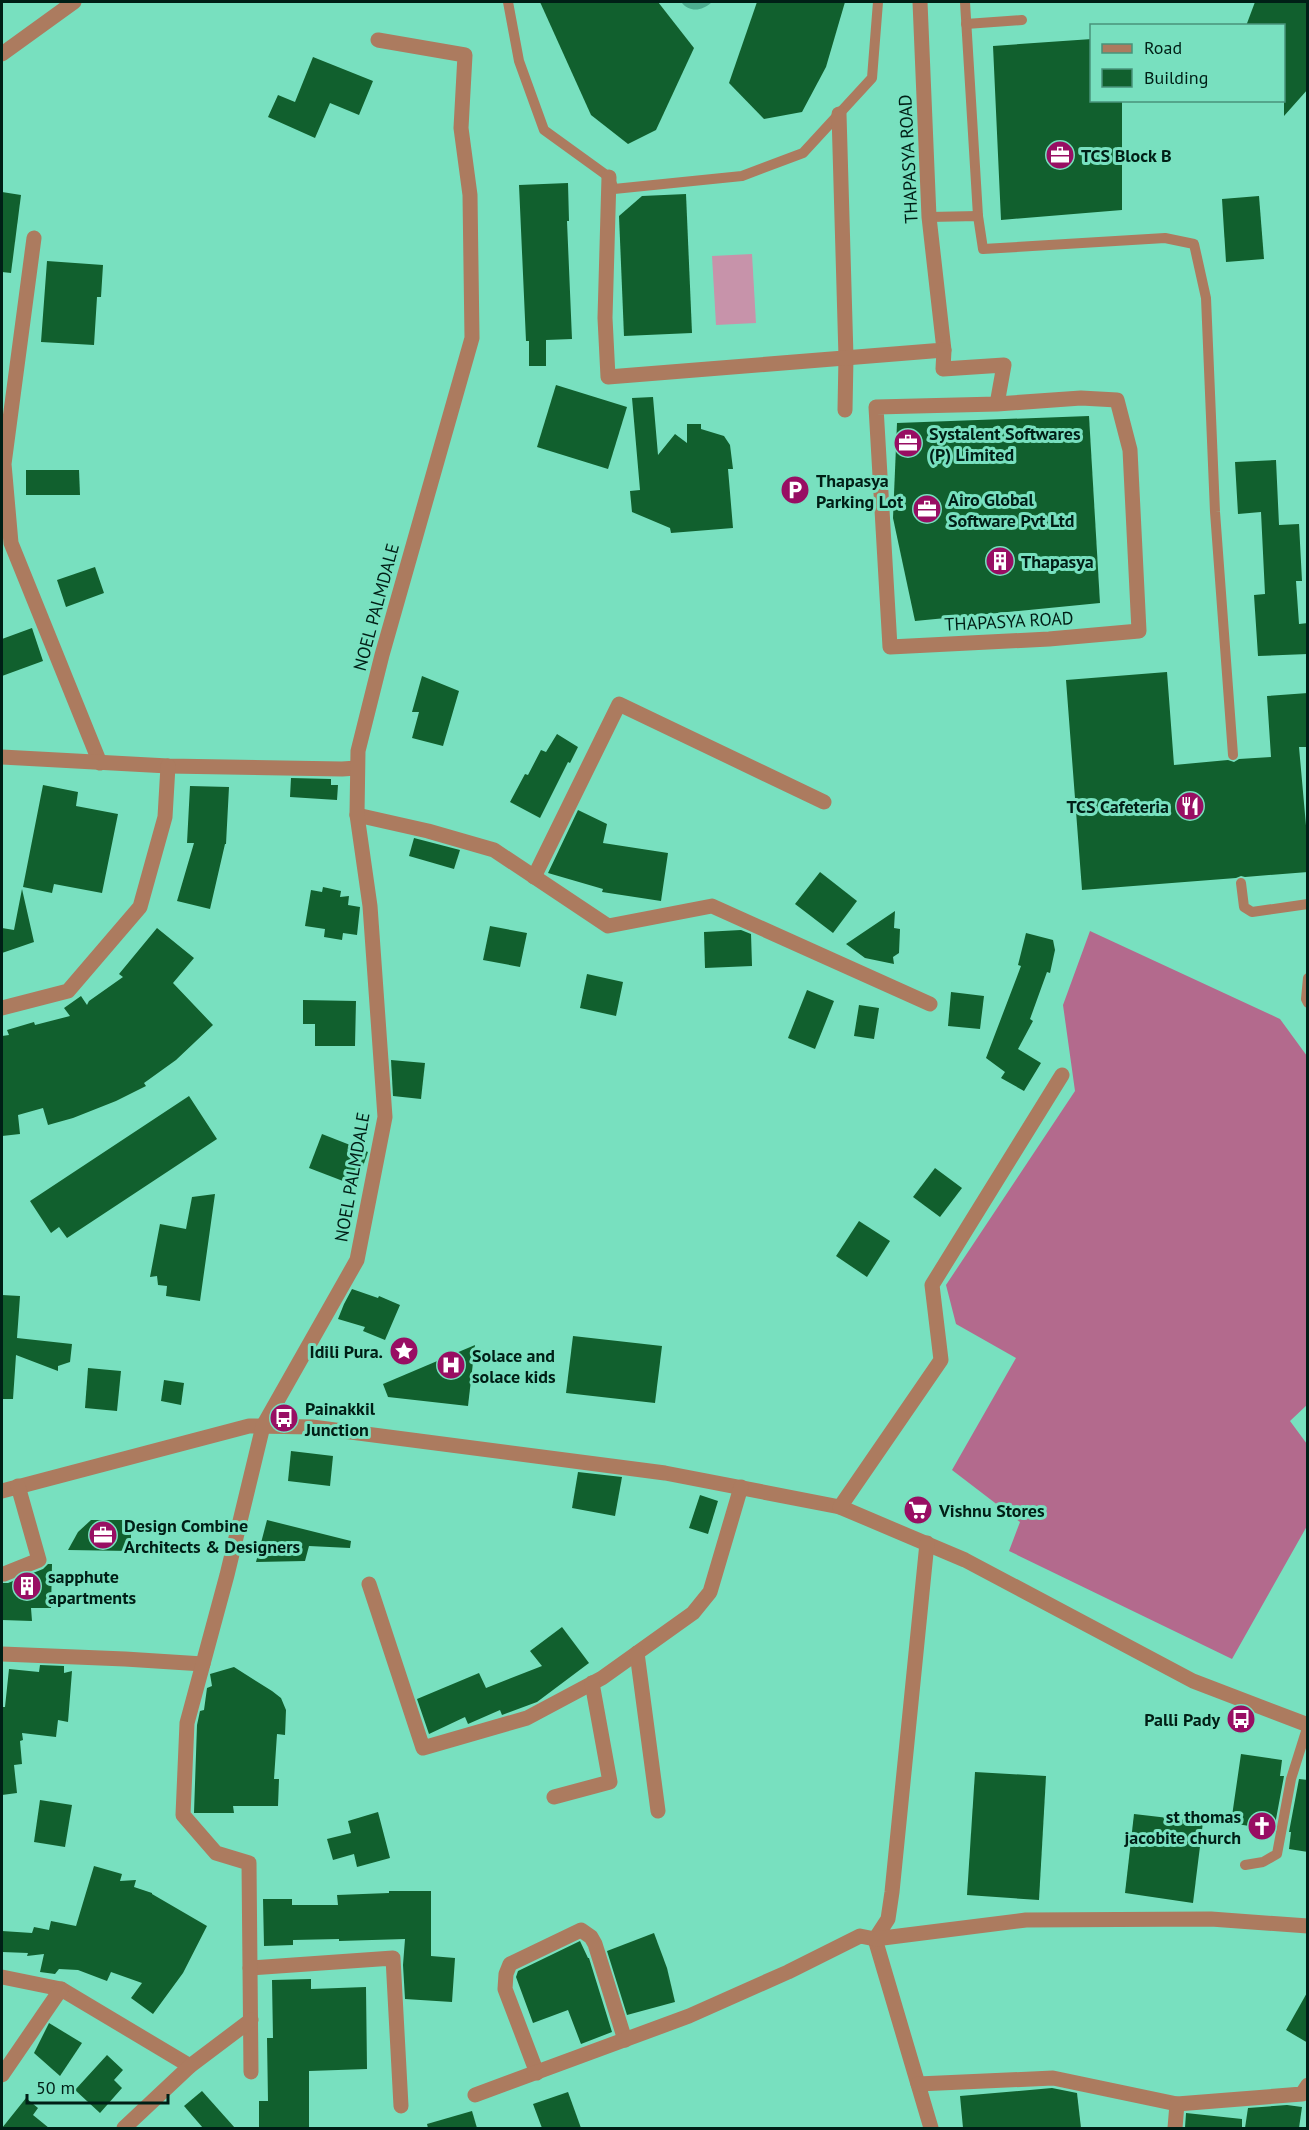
<svg xmlns="http://www.w3.org/2000/svg" width="1309" height="2130" font-family="'PT Sans',sans-serif">
  <style>
    .green { fill: #c793aa }
    .forest { fill: #b36a8d }
    .water { fill: #4dae90 }
    .building { fill: #11602e }
    .lines { fill: none; stroke-linecap: round; stroke-linejoin: round }
    .service { stroke: #ac7b5f; stroke-width: 10 }
    .minor { stroke: #ac7b5f; stroke-width: 15 }
    .labels { text-anchor: middle; dominant-baseline: central; stroke-width: 6; stroke-linejoin: round; paint-order: stroke }
    .poi-label { font-size: 18px; font-weight: bold; fill: #001f16; stroke: #78e0bf; text-anchor: start }
    .street-label { font-size: 18px; fill: #001f16; stroke: #78e0bf }
  </style>
  <rect width="100%" height="100%" fill="#78e0bf"/>
  <polygon class="green" points="752,254 756,323 716,325 712,256"/>
  <polygon class="forest" points="1090,931 1280,1019 1307,1056 1308,1404 1290,1421 1307,1444 1307,1526 1232,1659 1009,1551 1020,1522 952,1470 1016,1358 956,1324 946,1285 1075,1091 1063,1005"/>
  <path class="water" d="M681,2H712C702,11 690,13 681,2Z"/>
  <g class="building">
    <polygon points="540,2 658,2 694,48 656,130 628,144 591,115"/>
    <polygon points="757,2 845,2 826,67 802,112 764,119 729,83"/>
    <polygon points="1255,2 1308,2 1308,89 1284,116 1284,26 1246,26"/>
    <polygon points="1092,39 1092,100 1122,100 1122,210 1001,220 993,46"/>
    <polygon points="313,57 373,81 359,115 330,103 315,138 268,117 278,95 295,102"/>
    <polygon points="568,183 569,221 567,221 572,339 546,340 546,366 529,366 529,341 526,341 519,185"/>
    <polygon points="2,192 21,195 11,273 2,272"/>
    <polygon points="686,194 692,333 624,336 619,216 642,196"/>
    <polygon points="1259,196 1264,259 1226,262 1222,199"/>
    <polygon points="47,261 103,265 101,297 97,297 94,345 41,342"/>
    <polygon points="556,385 627,407 608,469 537,447"/>
    <polygon points="653,397 658,455 675,434 687,443 687,424 701,424 701,429 724,436 730,445 733,469 728,469 733,528 671,533 670,528 632,512 630,491 640,490 632,398"/>
    <polygon points="1089,416 1100,603 915,621 893,518 897,423"/>
    <polygon points="1276,460 1279,525 1299,524 1302,581 1296,581 1299,624 1308,623 1308,654 1258,656 1254,595 1265,594 1261,512 1238,514 1235,462"/>
    <polygon points="26,470 79,470 80,495 26,495"/>
    <polygon points="95,567 104,593 66,607 57,580"/>
    <polygon points="32,628 43,661 2,676 2,639"/>
    <polygon points="1167,672 1174,765 1228,760 1234,762 1239,759 1271,757 1267,696 1308,693 1308,747 1299,747 1308,848 1308,872 1245,877 1241,876 1236,878 1082,890 1066,680"/>
    <polygon points="422,676 459,691 443,746 412,738 419,712 412,712"/>
    <polygon points="557,734 578,747 570,763 568,762 540,818 510,802 525,774 528,775 541,750 546,752"/>
    <polygon points="291,778 331,779 331,785 338,785 337,800 290,797"/>
    <polygon points="43,785 78,792 76,806 118,814 102,893 54,884 52,893 23,887"/>
    <polygon points="190,786 229,787 226,844 225,844 210,909 177,901 194,843 187,843"/>
    <polygon points="578,810 607,824 603,843 668,853 661,901 602,892 603,889 548,873"/>
    <polygon points="414,838 460,850 454,869 409,856"/>
    <polygon points="820,872 857,901 833,933 795,904"/>
    <polygon points="323,887 341,891 340,897 349,896 348,905 360,907 357,935 343,933 342,940 324,937 325,929 305,926 311,890 322,892"/>
    <polygon points="22,889 34,942 2,953 2,928 14,930"/>
    <polygon points="895,911 894,928 900,929 899,953 893,957 894,964 865,958 846,944"/>
    <polygon points="490,926 527,933 520,967 483,960"/>
    <polygon points="157,928 194,958 173,983 213,1025 176,1060 144,1083 146,1086 116,1101 73,1118 48,1125 43,1108 18,1115 20,1134 2,1136 2,1036 9,1035 7,1030 34,1022 35,1025 70,1016 64,1008 81,996 87,1005 89,1001 123,977 119,974"/>
    <polygon points="741,930 751,934 752,966 705,968 704,932"/>
    <polygon points="1026,933 1053,940 1055,950 1050,973 1047,972 1030,1019 1033,1021 1018,1049 1041,1063 1024,1091 1001,1078 1005,1072 986,1058 1021,966 1018,965"/>
    <polygon points="587,974 623,982 616,1016 580,1008"/>
    <polygon points="807,990 834,1001 815,1049 788,1038"/>
    <polygon points="951,992 984,996 980,1029 948,1026"/>
    <polygon points="303,1000 356,1001 355,1046 315,1046 315,1024 303,1024"/>
    <polygon points="859,1005 879,1008 874,1039 854,1036"/>
    <polygon points="391,1060 425,1063 421,1099 393,1096"/>
    <polygon points="189,1096 217,1139 67,1238 59,1227 51,1233 30,1201"/>
    <polygon points="322,1134 368,1152 356,1186 309,1168"/>
    <polygon points="935,1168 962,1188 940,1217 913,1197"/>
    <polygon points="215,1194 200,1301 166,1296 167,1286 158,1285 157,1276 150,1277 160,1224 186,1229 192,1197"/>
    <polygon points="859,1221 890,1241 867,1277 836,1256"/>
    <polygon points="352,1289 378,1298 379,1296 400,1305 385,1340 363,1331 365,1327 338,1319 344,1304"/>
    <polygon points="2,1295 20,1296 17,1338 72,1344 70,1362 58,1366 58,1371 16,1355 13,1399 2,1399"/>
    <polygon points="573,1336 662,1346 655,1403 566,1393"/>
    <polygon points="475,1345 468,1406 388,1397 383,1384"/>
    <polygon points="88,1368 121,1371 117,1411 85,1408"/>
    <polygon points="164,1380 184,1383 181,1405 161,1401"/>
    <polygon points="291,1451 333,1456 330,1486 288,1481"/>
    <polygon points="578,1472 622,1477 615,1516 572,1508"/>
    <polygon points="700,1495 718,1501 708,1534 689,1528"/>
    <polygon points="91,1520 131,1520 131,1551 68,1550 78,1532"/>
    <polygon points="267,1520 351,1541 350,1548 309,1546 305,1561 256,1562"/>
    <polygon points="48,1564 52,1564 51,1608 31,1608 32,1621 2,1620 2,1583 8,1583 43,1569"/>
    <polygon points="562,1627 589,1663 537,1702 502,1715 500,1710 468,1724 465,1717 429,1734 417,1699 479,1673 486,1688 542,1666 530,1651"/>
    <polygon points="40,1665 64,1666 64,1673 72,1671 68,1722 58,1720 56,1737 22,1733 23,1740 20,1741 22,1764 14,1765 17,1793 2,1795 2,1707 5,1707 9,1669 39,1672"/>
    <polygon points="234,1667 272,1691 281,1698 286,1710 285,1735 277,1734 274,1779 279,1779 278,1806 233,1806 234,1813 194,1813 197,1725 200,1711 204,1710 207,1688 212,1686 210,1674"/>
    <polygon points="1241,1754 1282,1760 1280,1776 1284,1776 1274,1830 1231,1823"/>
    <polygon points="975,1772 1046,1776 1039,1900 967,1895"/>
    <polygon points="1299,1779 1308,1780 1308,1852 1289,1849 1291,1832 1289,1832"/>
    <polygon points="40,1800 72,1805 65,1847 34,1842"/>
    <polygon points="378,1812 390,1858 357,1867 354,1854 333,1860 327,1839 351,1833 348,1821"/>
    <polygon points="1134,1814 1203,1822 1193,1903 1125,1893"/>
    <polygon points="94,1866 122,1874 120,1881 136,1880 134,1887 152,1893 152,1894 207,1926 183,1973 153,2014 131,1998 142,1983 111,1972 107,1981 78,1970 59,1969 55,1974 40,1972 44,1954 27,1956 28,1953 2,1952 2,1931 32,1933 34,1927 49,1930 51,1921 76,1926"/>
    <polygon points="389,1891 431,1891 431,1956 455,1958 452,2002 405,1999 403,1965 405,1939 339,1941 339,1939 293,1940 293,1945 264,1946 263,1899 292,1899 292,1905 338,1905 337,1895 389,1893"/>
    <polygon points="654,1933 667,1968 675,2002 627,2015 607,1951"/>
    <polygon points="580,1941 588,1958 589,1958 612,2032 581,2044 568,2010 533,2023 516,1977 518,1971"/>
    <polygon points="311,1979 311,1989 366,1987 367,2069 309,2071 309,2128 259,2128 259,2101 268,2101 267,2038 273,2038 272,1980"/>
    <polygon points="1308,1991 1308,2043 1286,2030"/>
    <polygon points="49,2023 82,2043 60,2076 34,2053"/>
    <polygon points="107,2055 123,2070 114,2080 122,2088 100,2113 75,2090"/>
    <polygon points="1052,2088 1077,2093 1081,2128 963,2128 960,2096"/>
    <polygon points="202,2091 235,2128 203,2128 184,2106"/>
    <polygon points="568,2092 581,2128 542,2128 533,2104"/>
    <polygon points="26,2098 38,2108 33,2115 49,2128 2,2128"/>
    <polygon points="1287,2105 1302,2107 1299,2128 1245,2128 1248,2108"/>
    <polygon points="472,2111 477,2128 428,2128 427,2124"/>
    <polygon points="1186,2113 1242,2119 1242,2128 1185,2128"/>
  </g>
  <g class="lines">
    <g class="service">
      <polyline points="508,2 519,61 544,130 609,177 614,189 742,176 803,153 872,78 878,2"/>
      <polyline points="965,2 978,216"/>
      <polyline points="966,24 1022,20"/>
      <polyline points="929,217 978,216 983,249 1165,238 1194,244 1206,298 1215,512 1233,755"/>
      <polyline points="1241,883 1244,907 1252,912 1308,904"/>
      <polyline points="1308,978 1306,999 1308,1003"/>
      <polyline points="1245,1865 1263,1862 1277,1854 1291,1779 1308,1725"/>
    </g>
    <g class="minor">
      <polyline points="2,54 74,2"/>
      <polyline points="839,114 846,357 845,410"/>
      <polyline points="609,177 605,318 608,377 944,350 929,217 920,2"/>
      <polyline points="34,238 4,464 11,543 100,763"/>
      <polyline points="944,350 943,369 1004,365 997,404 1081,398 1117,400 1130,450 1139,631 1049,639 890,647 876,407 997,404"/>
      <polyline points="2,757 168,766 342,769 357,768"/>
      <polyline points="357,815 428,831 494,850 608,926 712,906 930,1004"/>
      <polyline points="534,877 619,704 824,802"/>
      <polyline points="2,1008 68,991 140,907 165,817 168,766"/>
      <polyline points="2,1491 249,1426 312,1427 665,1473 840,1507 965,1560 1193,1681 1308,1725"/>
      <polyline points="840,1507 941,1360 932,1285 1062,1075"/>
      <polyline points="927,1543 892,1892 888,1919 875,1939 931,2128"/>
      <polyline points="4,1574 39,1560 18,1486"/>
      <polyline points="369,1584 423,1748 527,1718 602,1678 693,1613 710,1592 741,1487"/>
      <polyline points="637,1653 658,1811"/>
      <polyline points="2,1654 125,1659 203,1664"/>
      <polyline points="554,1797 610,1782 592,1683"/>
      <polyline points="250,1968 393,1958 401,2106"/>
      <polyline points="2,1977 61,1989 190,2066"/>
      <polyline points="251,2072 249,1863 216,1853 183,1815 187,1723 227,1575 263,1426 357,1260 385,1117 370,906 357,815 358,751 382,655 472,338 470,195 461,128 465,55 378,40"/>
      <polyline points="537,2073 505,1989 506,1974 510,1964 581,1930 591,1937 595,1944 625,2040"/>
      <polyline points="2,2075 61,1989"/>
      <polyline points="918,2084 1053,2078 1177,2104"/>
      <polyline points="475,2095 689,2016 788,1972 860,1936 875,1939 1026,1920 1211,1919 1308,1926"/>
      <polyline points="124,2128 190,2066 251,2020"/>
      <polyline points="1175,2128 1177,2104 1302,2094 1308,2085"/>
    </g>
  </g>
  <defs>
    <g id="office-disc" transform="scale(1.5)"><circle r="9.5" fill="#980e63" stroke="#78e0bf"/><path d="M-6-3h4V-5.5h4V-3h4V5H-6ZM-1-4.5V-3h2v-1.5ZM-6 0V1H6V0Z" fill="#fff"/></g>
    <g id="parking-disc" transform="scale(1.5)"><circle r="9.5" fill="#980e63" stroke="#78e0bf"/><path d="M-3.5-5.5H1a3.5 3.5 0 0 1 0 7H-1V5.5H-3.5ZM-1-3.4V-.6H.8a1.4 1.4 0 0 0 0-2.8Z" fill="#fff"/></g>
    <g id="building-disc" transform="scale(1.5)"><circle r="9.5" fill="#980e63" stroke="#78e0bf"/><path d="M-4-6H4V6H1V3H-1V6H-4ZM-2.5-4.3h1.7v1.8h-1.7ZM.8-4.3h1.7v1.8H.8ZM-2.5-1h1.7V.8h-1.7ZM.8-1h1.7V.8H.8Z" fill="#fff"/></g>
    <g id="restaurant-disc" transform="scale(1.5)"><circle r="9.5" fill="#980e63" stroke="#78e0bf"/><path d="M-5-6h1v4h1v-4h1v4h1v-4h1v5L-1.5 .5V6h-2V.5L-5-1ZM5-6V6H3V1.5H1.5Q1.5-4 5-6Z" fill="#fff"/></g>
    <g id="sight-disc" transform="scale(1.5)"><circle r="9.5" fill="#980e63" stroke="#78e0bf"/><path d="M0-6L1.8-2.2L6-1.7L2.9 1.2L3.7 5.4L0 3.3L-3.7 5.4L-2.9 1.2L-6-1.7L-1.8-2.2Z" fill="#fff"/></g>
    <g id="hospital-disc" transform="scale(1.5)"><circle r="9.5" fill="#980e63" stroke="#78e0bf"/><path d="M-5-5h3v3.5h4V-5h3V5h-3V1.5h-4V5h-3Z" fill="#fff"/></g>
    <g id="bus-disc" transform="scale(1.5)"><circle r="9.5" fill="#980e63" stroke="#78e0bf"/><path d="M-5-6H5V4H4V6H2V4H-2V6H-4V4H-5ZM-3.5-4V0h7V-4ZM-3.5 1.2v1.5H-2V1.2ZM2 1.2v1.5H3.5V1.2Z" fill="#fff"/></g>
    <g id="supermarket-disc" transform="scale(1.5)"><circle r="9.5" fill="#980e63" stroke="#78e0bf"/><path d="M-6-5.5h2.5l.6 2H6L4.5 2H-2.5L-4.4-4H-6ZM-1.5 3.2a1.3 1.3 0 1 0 .1 0ZM3 3.2a1.3 1.3 0 1 0 .1 0Z" fill="#fff"/></g>
    <g id="church-disc" transform="scale(1.5)"><circle r="9.5" fill="#980e63" stroke="#78e0bf"/><path d="M-1.2-6h2.4v3.5h3.3v2.4h-3.3V6h-2.4V-.1h-3.3v-2.4h3.3Z" fill="#fff"/></g>
  </defs>
  <g fill-rule="evenodd">
    <use href="#office-disc" x="1060" y="155"/>
    <use href="#office-disc" x="908" y="443"/>
    <use href="#parking-disc" x="795" y="490"/>
    <use href="#office-disc" x="927" y="509"/>
    <use href="#building-disc" x="1000" y="561"/>
    <use href="#restaurant-disc" x="1190" y="806"/>
    <use href="#sight-disc" x="404" y="1351"/>
    <use href="#hospital-disc" x="451" y="1365"/>
    <use href="#bus-disc" x="284" y="1418"/>
    <use href="#supermarket-disc" x="918" y="1510"/>
    <use href="#office-disc" x="103" y="1535"/>
    <use href="#building-disc" x="27" y="1586"/>
    <use href="#bus-disc" x="1241" y="1719"/>
    <use href="#church-disc" x="1262" y="1826"/>
  </g>
  <g class="labels">
    <g class="poi-label">
      <text x="1081" y="155">TCS Block B</text>
      <text x="929" y="433">Systalent Softwares<tspan x="929" dy="21">(P) Limited</tspan></text>
      <text x="816" y="480">Thapasya<tspan x="816" dy="21">Parking Lot</tspan></text>
      <text x="948" y="499">Airo Global<tspan x="948" dy="21">Software Pvt Ltd</tspan></text>
      <text x="1021" y="561">Thapasya</text>
      <text x="1169" y="806" text-anchor="end">TCS Cafeteria</text>
      <text x="383" y="1351" text-anchor="end">Idili Pura.</text>
      <text x="472" y="1355">Solace and<tspan x="472" dy="21">solace kids</tspan></text>
      <text x="305" y="1408">Painakkil<tspan x="305" dy="21">Junction</tspan></text>
      <text x="939" y="1510">Vishnu Stores</text>
      <text x="124" y="1525">Design Combine<tspan x="124" dy="21">Architects &amp; Designers</tspan></text>
      <text x="48" y="1576">sapphute<tspan x="48" dy="21">apartments</tspan></text>
      <text x="1220" y="1719" text-anchor="end">Palli Pady</text>
      <text x="1241" y="1816" text-anchor="end">st thomas<tspan x="1241" dy="21">jacobite church</tspan></text>
    </g>
    <g class="street-label">
      <text transform="translate(908 159) rotate(-93)">THAPASYA ROAD</text>
      <text transform="translate(376 607) rotate(-75)">NOEL PALMDALE</text>
      <text transform="translate(1009 621) rotate(-3)">THAPASYA ROAD</text>
      <text transform="translate(352 1177) rotate(-80)">NOEL PALMDALE</text>
    </g>
  </g>
  <rect width="1309" height="2130" fill="none" stroke="#001f16" stroke-width="6"/>
  <rect x="1090" y="24" width="195" height="78" fill="#78e0bf" stroke="#48937b" stroke-width="1.5"/>
  <rect x="1102" y="44" width="30" height="9" fill="#ac7b5f" stroke="#48937b" stroke-width="1.5"/>
  <text x="1144" y="54" font-size="18" fill="#001f16">Road</text>
  <rect x="1102" y="69" width="30" height="18" fill="#11602e" stroke="#48937b" stroke-width="1.5"/>
  <text x="1144" y="84" font-size="18" fill="#001f16">Building</text>
  <path d="M27 2094v9h141v-9" fill="none" stroke="#001f16" stroke-width="3"/>
  <text x="36" y="2094" font-size="18" fill="#001f16" stroke="#78e0bf" stroke-width="4.5" paint-order="stroke">50 m</text>
</svg>
